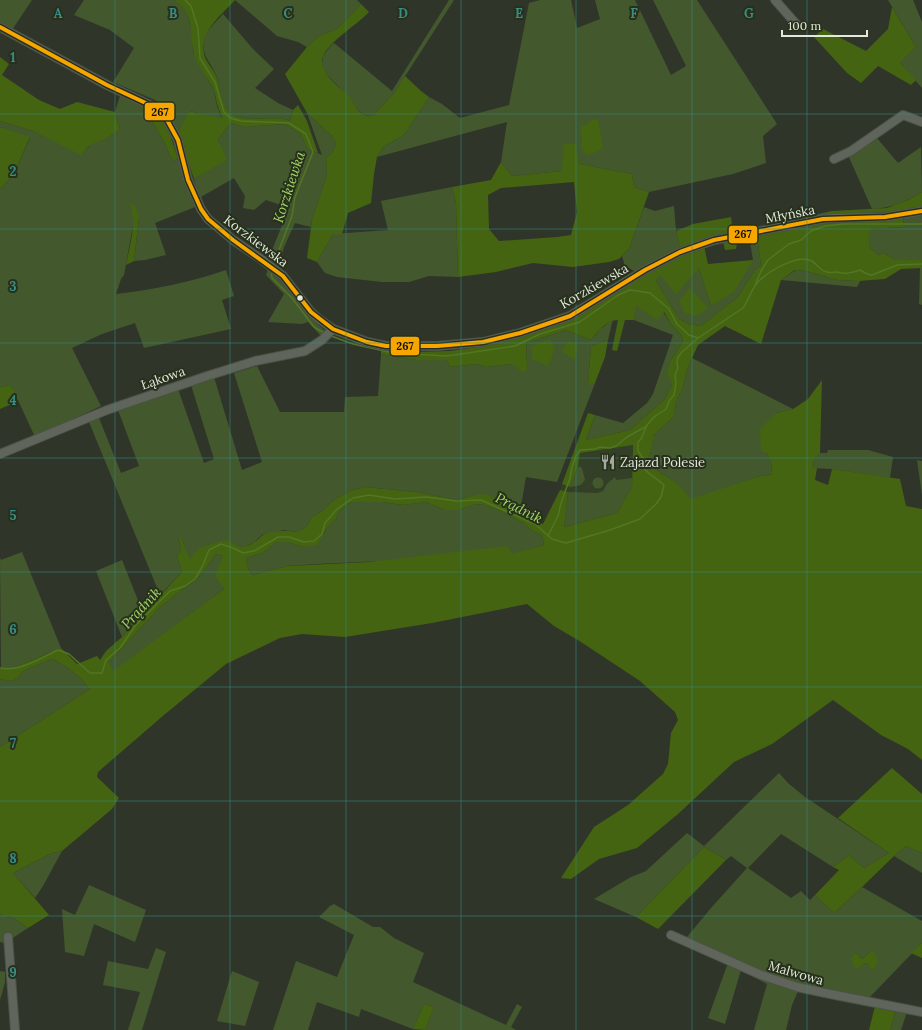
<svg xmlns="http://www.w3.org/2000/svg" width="922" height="1030" font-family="Lora,serif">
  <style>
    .built { fill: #334027 }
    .green { fill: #44582d; fill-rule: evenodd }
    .forest { fill: #446411; fill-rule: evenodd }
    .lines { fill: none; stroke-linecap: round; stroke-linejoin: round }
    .stream { stroke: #537625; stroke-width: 1.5 }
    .minor-casing { stroke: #4c5248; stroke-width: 10 }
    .minor { stroke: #60655b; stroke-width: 8 }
    .bus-1-casing { stroke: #26301b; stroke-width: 7 }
    .bus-1 { stroke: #f7a600; stroke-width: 4 }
    .grid { fill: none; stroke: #398d84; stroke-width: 1; stroke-opacity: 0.55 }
    .bus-dot { fill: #e2e9dc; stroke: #26301b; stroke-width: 1.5 }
    .labels { text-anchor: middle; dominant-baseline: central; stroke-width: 4; stroke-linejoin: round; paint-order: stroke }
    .street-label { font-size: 13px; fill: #e2e9dc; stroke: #26301b }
    .poi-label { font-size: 13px; fill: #e2e9dc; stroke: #26301b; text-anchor: start }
    .water-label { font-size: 14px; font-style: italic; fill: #a2d565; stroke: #26301b }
    .grid-label { font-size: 13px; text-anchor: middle; font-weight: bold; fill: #398d84; stroke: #26301b; stroke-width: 4; stroke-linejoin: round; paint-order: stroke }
    .line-badge { stroke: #26301b; stroke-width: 1.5 }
    .pale-badge-label { font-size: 11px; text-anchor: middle; font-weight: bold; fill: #111 }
  </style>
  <rect width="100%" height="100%" fill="#30352a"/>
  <polygon class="built" points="633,445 632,487 617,513 568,492 560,490 562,484 570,487 578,466 580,453"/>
  <g class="green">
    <polygon points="0,0 32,0 12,30 0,23"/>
    <polygon points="84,0 174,0 179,3 187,12 192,32 193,51 214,91 217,106 222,119 190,111 178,132 168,114 155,100 113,82 134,48 110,30 74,15"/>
    <polygon points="235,0 357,0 361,4 337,29 319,36 307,47 298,42 277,36"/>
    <path d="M449,0H454L395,92L373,116C355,115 358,107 348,96C333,78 307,67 334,43L392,91Z"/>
    <polygon points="540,0 571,0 577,28 600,19 595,0 635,0 671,75 686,66 653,0 697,0 777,124 763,136 766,163 733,174 649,192 634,187 632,174 580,164 576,145 562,171 512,176 501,162 507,122 377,157 383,147 404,135 429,97 442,104 460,118 509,105 529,3"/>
    <polygon points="888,0 913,0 922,22 922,88 900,63 916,47"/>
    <path d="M223,14L253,49L274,69L255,88L278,103L293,110L290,121C272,114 250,124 232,114C219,107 222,87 216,75C211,63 201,55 204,41C206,30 216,22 223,14Z"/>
    <path d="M120,96L143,106L141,108C156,122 164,143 173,161L178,159L184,179L195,207L155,223L166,255L145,260L134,261L139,217L129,204L133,212V226L124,275L121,279L116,294C152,290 192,282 226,270L234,296L222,300L231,329L144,348L135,323L102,334L72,348L101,406L35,437L11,385L0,387V189L13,176L30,138L0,127V121L33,131L81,154L94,142L104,140L120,130L115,112Z"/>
    <polygon points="307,113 332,136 336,144 332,153 326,158 327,175 312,220 311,227 295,223 284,247 279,267 268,260 289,208 266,200 254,210 243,208 245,196 234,178 199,198 194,179 226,160 218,139 231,123 244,127 285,124 300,133 308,149 322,155"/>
    <path d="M876,137L898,163L921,147L922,192C905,202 892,208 872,209L848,155Z"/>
    <polygon points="452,187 456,203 458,277 429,276 409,282 382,282 337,277 325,273 317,262 333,234 388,230 381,201"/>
    <polygon points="674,206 676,231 680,248 636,272 625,266 622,256 629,249 644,207 655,211"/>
    <polygon points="922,214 922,260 895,260 884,253 878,255 869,247 869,229 904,227 903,218"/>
    <polygon points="757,236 761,265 755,270 738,297 701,326 688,324 679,319 656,281 660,274 699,268 711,306 753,260 750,242 752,241 752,237"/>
    <polygon points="920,268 922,268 922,305 919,304"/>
    <path d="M268,269C290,287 302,314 326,331L322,337L308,322L302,324L268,322L284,294L266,275Z"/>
    <polygon points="796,270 806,271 837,280 860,281 857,287 781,280"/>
    <polygon points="635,306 663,312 671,324 681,335 683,341 672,359 672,384 665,399 630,430 586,440 595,415 623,423 647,403 653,394 673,335 634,320"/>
    <polygon points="613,319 608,340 591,346 588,383 595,383 557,482 526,477 520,512 502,500 474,495 457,500 417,492 365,487 350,491 335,499 322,511 313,516 305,528 296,532 284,530 263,534 254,542 245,547 235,546 190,560 182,540 178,537 181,550 177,556 182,572 160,595 89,422 99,418 121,473 139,466 118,410 178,389 204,463 214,459 191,385 214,377 242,470 262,462 234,373 257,366 280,412 344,412 345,397 378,396 381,354 416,360 447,360 450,367 476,364 487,367 512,364 527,364 526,343 566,330 591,340 599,330"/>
    <path d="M692,358L793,409L776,413L767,452L771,462L772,474L756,477L691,500L676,482L651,467C645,461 651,454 652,447C653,443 653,440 653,436L674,416L676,401L683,387L687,369Z"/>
    <polygon points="828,450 868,450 893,457 890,478 832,469 813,468 814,459 820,453 827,453"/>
    <polygon points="917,460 922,461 922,495"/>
    <polygon points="578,466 582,468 585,480 581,485 570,487"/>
    <polygon points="615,477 616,480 632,478 632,487 617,513 564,527 568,492 598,493 603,491 607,484"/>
    <circle cx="598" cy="483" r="5.5"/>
    <polygon points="351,502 382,502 403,505 426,502 445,510 459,510 472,505 481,504 501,511 524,523 531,530 542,535 544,545 512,555 316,564 287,566 252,575 248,568 246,558 263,553 275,543 279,542 287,542 303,547 324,534 327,528 336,519 339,511"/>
    <polygon points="22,552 61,648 13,668 1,670 0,558 1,560"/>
    <polygon points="216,554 223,556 224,589 113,672 109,662 160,607 200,576"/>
    <polygon points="122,560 143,613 122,637 96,571"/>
    <path d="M52,659C66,665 80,676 90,689L0,747V679L11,681L17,679L23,671Z"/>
    <path d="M779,773L788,783L805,797L889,853L864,868L849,855L833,867L781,834L748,868L791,898L801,891L810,900L815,895L834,913L862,887L922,921V943L869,998L799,989L792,1005L786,1030H754L767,984L741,970L725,1024L708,1018L728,963L682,943L711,908L747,868L731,856L726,860L704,847L636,917L594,899L631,877L646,871L687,833L704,846ZM873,950L869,964L863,963L857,969L855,952L862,959Z"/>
    <polygon points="906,846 922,853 922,873 894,856"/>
    <polygon points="62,851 43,886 35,898 13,873 52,853"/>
    <polygon points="89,885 146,910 135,942 94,924 84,956 65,952 62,909 75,915"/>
    <polygon points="334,904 373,927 380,927 394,938 424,953 413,982 506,1025 517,1004 522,1007 511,1027 516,1030 425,1030 434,1007 424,1004 413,1029 361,1009 359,1017 317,1002 308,1030 273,1030 296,961 337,977 354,935 319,917 330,906"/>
    <polygon points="0,914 4,917 11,916 28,928 31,926 5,943 0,942"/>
    <polygon points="156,948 166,952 142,1030 128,1030 140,992 103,985 108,961 148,969"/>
    <polygon points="0,971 5,972 5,982 0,1000"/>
    <polygon points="232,971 259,982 245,1026 217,1021"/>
    <polygon points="896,1009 907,1012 901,1030 890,1030"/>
  </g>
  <g class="forest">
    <path d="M174,0H235C221,16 197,33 205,57C208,65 216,72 218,81C221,92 222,108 232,114C250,124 272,114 290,121L293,110L298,105L307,121L318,153L308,149L300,133L285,124L244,127L231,123L218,139L227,160L194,179L178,132L189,111L222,118C221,114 219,110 218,107C216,102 216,96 214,91C210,80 200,70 196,59C187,38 198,15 174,0Z"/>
    <path d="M361,4L369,12C358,24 327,43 323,57C321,60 322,66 324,69C328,79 339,87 347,94C358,105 354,116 373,116L395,92L405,76L421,91L429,97L404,135L383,147L377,157L374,174L371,203L348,213L342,234H333L317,262L307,258L312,220L327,175L326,158L332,153L336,144L332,136L307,113L285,74L307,47L319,36L337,29Z"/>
    <polygon points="892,7 916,47 900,63 916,80 911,85 878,66 861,83 847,73 814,37 823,29 866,51 888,29"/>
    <polygon points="0,57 9,64 2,75 39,100 60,109 77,102 115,112 120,130 104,140 94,143 88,147 81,155 33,131 0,121"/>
    <path d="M143,106C168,120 170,134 178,159L173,161C164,143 156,122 141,108Z"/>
    <polygon points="595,118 598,120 603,148 592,154 586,155 581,147 582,140 580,128"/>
    <polygon points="0,127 30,137 13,176 0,189"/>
    <path d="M563,144H576L580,164L632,174L634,187L649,192L629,249L619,259L609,262L573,267L533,263L496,272L458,277L456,203L452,187L491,180L501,162L512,176L562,171ZM574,182L577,212L571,235L557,237L499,241L489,229L488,195L501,188Z"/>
    <polygon points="922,192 922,207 888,212 832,214 791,222 791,220 832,211 887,208 908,200"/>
    <path d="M128,203L135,205L139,217L134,261L126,265C129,248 139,217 128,203Z"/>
    <polygon points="731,217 733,232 709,237 680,248 676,231 693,224"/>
    <path d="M903,218L904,227L869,229V247L878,255L884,253L895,260H922V268L901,269L885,279L859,281L837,280L806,271L795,270L781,280L761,344L725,326L698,345L687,369L683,387L676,401L674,416L653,436C653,440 653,443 652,447C651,454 645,461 651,467L676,482L691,499L756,477L772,474L771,462L767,453L761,451L760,429L776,413L793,409L808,399L822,380L820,453L814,459L813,468H817L815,480L828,485L832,469L900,479L906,506L922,509V760L908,749L881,735L833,700L772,744L734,762L678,814L637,848L599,859L571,879L561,878L594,827L628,805L663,774L668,764L671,733L678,720L675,712L640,681L581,642L554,626L527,604L432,623L345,637L302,634L280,638L226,664L164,715L98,772L97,777L119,798L112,809L62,851L52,853L13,873L49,915L28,928L11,916L4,917L0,914V747L90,689C80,676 66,665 52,659L23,671L17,679L11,681L0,679V669L13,668L61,648L77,664L97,656L100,660L106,651L122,637L182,572L177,556L181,550L178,536L182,540L190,559L198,549L217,542L229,540C237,548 245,549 254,542C258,540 261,536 264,534C275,530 286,530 296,532L305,528L313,516L322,511L335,499L350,491L365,487L417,492L457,500L474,495L483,494L502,500L520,512L543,524L560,490L568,492L564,527L617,513L632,487L633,445L580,453L578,466L570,487L562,484L588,413L595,415L586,440L630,430L665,399L672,384L667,372L672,359L683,341L681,335L671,324L664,312L657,320L636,306L634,320H625L617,351L612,350L618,320C606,320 597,332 591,340L566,330L526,343L527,364L526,371L522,372L512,364L487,367L476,364L450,367L447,360H416L381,354V349L414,352L450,351L490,345L563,323L680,254L704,246L708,264L753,260L734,292L711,306L699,268L676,294L660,275L656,281L679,319L688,324L701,326L738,297L755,270L761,265L757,236L784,229L837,221ZM351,502H382L403,505L426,502L445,510H459L472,505L481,504L501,511L524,523L531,530L542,535L544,545L512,554L507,546L368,562L287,566L252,575L248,568L246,558L263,553L275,543L279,542H287L303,547L317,545L327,528L336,519L339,511ZM216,554L223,556L215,575L224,589L113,671L109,662L160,607L200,576Z"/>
    <polygon points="752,237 752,241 737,243 736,249 725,250 723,242"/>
    <polygon points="690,288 708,308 696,316 685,313 679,301"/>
    <polygon points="550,339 555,349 548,366 532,359 531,346"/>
    <polygon points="569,340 578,347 574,360 562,351"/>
    <polygon points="608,340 605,357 595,383 588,383 591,346"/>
    <polygon points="11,385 19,401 0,409 0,387"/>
    <polygon points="892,768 922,794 922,853 906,846 894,856 862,887 834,913 815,895 839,870 833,867 849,855 864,868 889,853 838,818"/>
    <polygon points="704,847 726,860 658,929 636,917"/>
    <polygon points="922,943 922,958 911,953"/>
    <polygon points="873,950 878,961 874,969 871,969 869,964 864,963 856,970 851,959 855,952 862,959"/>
    <polygon points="424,1004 434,1007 425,1030 413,1029"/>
    <polygon points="875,1006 896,1009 890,1030 869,1030"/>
  </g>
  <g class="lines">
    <g class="stream">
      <polyline points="185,0 191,6 198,28 200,58 215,82 224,112 230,118 241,121 289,123 306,134 313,152 295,197 292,216 274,263"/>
      <polyline points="271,271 272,278 292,298 314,327 324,333"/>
      <polyline points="755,285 761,271 768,260 777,253 789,244 801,240 811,231 825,226 843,224 922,224"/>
      <polyline points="331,336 353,344 393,353 447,356 515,346 540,334 580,322 618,295 630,290 650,293 669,309 677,324 689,335 698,338"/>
      <polyline points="548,536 558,516 561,503 570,478 572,467 576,456 580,450 595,449 600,447 610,448 616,446 627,437 647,426"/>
      <path d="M0,668C19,672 41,658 58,650L69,654L90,673H102L106,660L120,648L135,626L170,591L185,586L195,579L203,565L209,550L221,544L233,548L243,553L254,551L278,537H289L304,542L314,541L322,534L325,523L337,509L353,498L369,495L395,499L426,497L457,501L481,500L535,524L552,539L566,543L610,530L640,519L656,504L661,497L664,485C657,478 648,475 642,466L644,460L638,451V442L641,439L647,425L654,417L666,409L669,401L674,395L676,383L675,375L678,368L677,363L678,357L682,352L698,338L743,308C749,300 751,289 759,281C769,271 797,254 812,261C817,264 820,271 827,272C830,273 833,272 836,272C840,272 844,274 848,273C852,273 856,271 860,270L867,274L872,275L897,265L922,264"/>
    </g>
    <g class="minor-casing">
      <g id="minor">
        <polyline points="775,0 797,25"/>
        <polyline points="0,27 107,85 150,105 159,111 166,118 178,140 188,180 201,209 208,219 233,240 261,259 283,276 311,312 319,319 333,329 367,342 386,346 437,346 483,342 520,333 570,316 645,270 680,252 714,240 823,219 836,218 885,217 922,211"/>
        <polyline points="834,159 851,151 903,115 922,122"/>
        <polyline points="0,454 107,410 207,376 255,361 305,351 322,340 333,329"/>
        <polyline points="671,935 761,975 797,987 835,995 922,1012"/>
        <polyline points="8,937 15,1030"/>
      </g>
    </g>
    <use href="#minor" class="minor"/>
    <g class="bus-1-casing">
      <polyline id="bus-1" points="0,27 107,85 150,105 159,111 166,118 178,140 188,180 201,209 208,219 233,240 283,276 311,312 333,329 367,342 386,346 437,346 483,342 520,333 570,316 645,270 680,252 714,240 823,219 885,217 922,211"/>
    </g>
    <use href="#bus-1" class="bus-1"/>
  </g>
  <path class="grid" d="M115,0V1030M230,0V1030M346,0V1030M461,0V1030M576,0V1030M692,0V1030M807,0V1030M0,114H922M0,229H922M0,343H922M0,458H922M0,572H922M0,687H922M0,801H922M0,916H922"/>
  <defs>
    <g id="restaurant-bare" transform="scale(1.2)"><path d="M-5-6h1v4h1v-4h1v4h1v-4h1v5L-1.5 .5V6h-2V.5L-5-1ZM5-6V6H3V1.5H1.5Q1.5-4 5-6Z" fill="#a4aa9e" stroke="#26301b" stroke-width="2.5" paint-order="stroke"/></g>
  </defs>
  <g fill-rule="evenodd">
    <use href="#restaurant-bare" x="608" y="462"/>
  </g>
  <circle class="bus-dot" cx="300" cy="298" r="3.5"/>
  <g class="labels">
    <g class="street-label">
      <text transform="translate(790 214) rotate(-11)">Młyńska</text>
      <text transform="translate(256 241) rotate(37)">Korzkiewska</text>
      <text transform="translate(594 286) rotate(-30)">Korzkiewska</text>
      <text transform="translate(163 378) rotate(-19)">Łąkowa</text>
      <text transform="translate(796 973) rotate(16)">Malwowa</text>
    </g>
    <g class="poi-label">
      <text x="620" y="462">Zajazd Polesie</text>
    </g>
    <g class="water-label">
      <text transform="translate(289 187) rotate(-72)">Korzkiewka</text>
      <text transform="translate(519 508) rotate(27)">Prądnik</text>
      <text transform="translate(141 608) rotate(-47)">Prądnik</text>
    </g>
  </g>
  <g class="grid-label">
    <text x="58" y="18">A</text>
    <text x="173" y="18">B</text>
    <text x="288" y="18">C</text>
    <text x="403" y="18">D</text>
    <text x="519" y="18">E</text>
    <text x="634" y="18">F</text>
    <text x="749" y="18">G</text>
    <text x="13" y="62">1</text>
    <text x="13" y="176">2</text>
    <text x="13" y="291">3</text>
    <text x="13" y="405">4</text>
    <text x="13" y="520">5</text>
    <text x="13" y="634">6</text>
    <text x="13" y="748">7</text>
    <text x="13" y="863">8</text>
    <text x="13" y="977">9</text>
  </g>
  <g class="line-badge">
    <rect x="144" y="102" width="31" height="19" rx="4" fill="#f7a600"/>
    <rect x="728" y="225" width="30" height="19" rx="4" fill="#f7a600"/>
    <rect x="390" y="336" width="30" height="20" rx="4" fill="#f7a600"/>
  </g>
  <g class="pale-badge-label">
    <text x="160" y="116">267</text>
    <text x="743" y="238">267</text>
    <text x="405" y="350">267</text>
  </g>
  <path d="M782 30v6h85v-6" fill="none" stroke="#e2e9dc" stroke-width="2"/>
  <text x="788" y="30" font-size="12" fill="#e2e9dc" stroke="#26301b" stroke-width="3" paint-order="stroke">100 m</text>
</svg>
